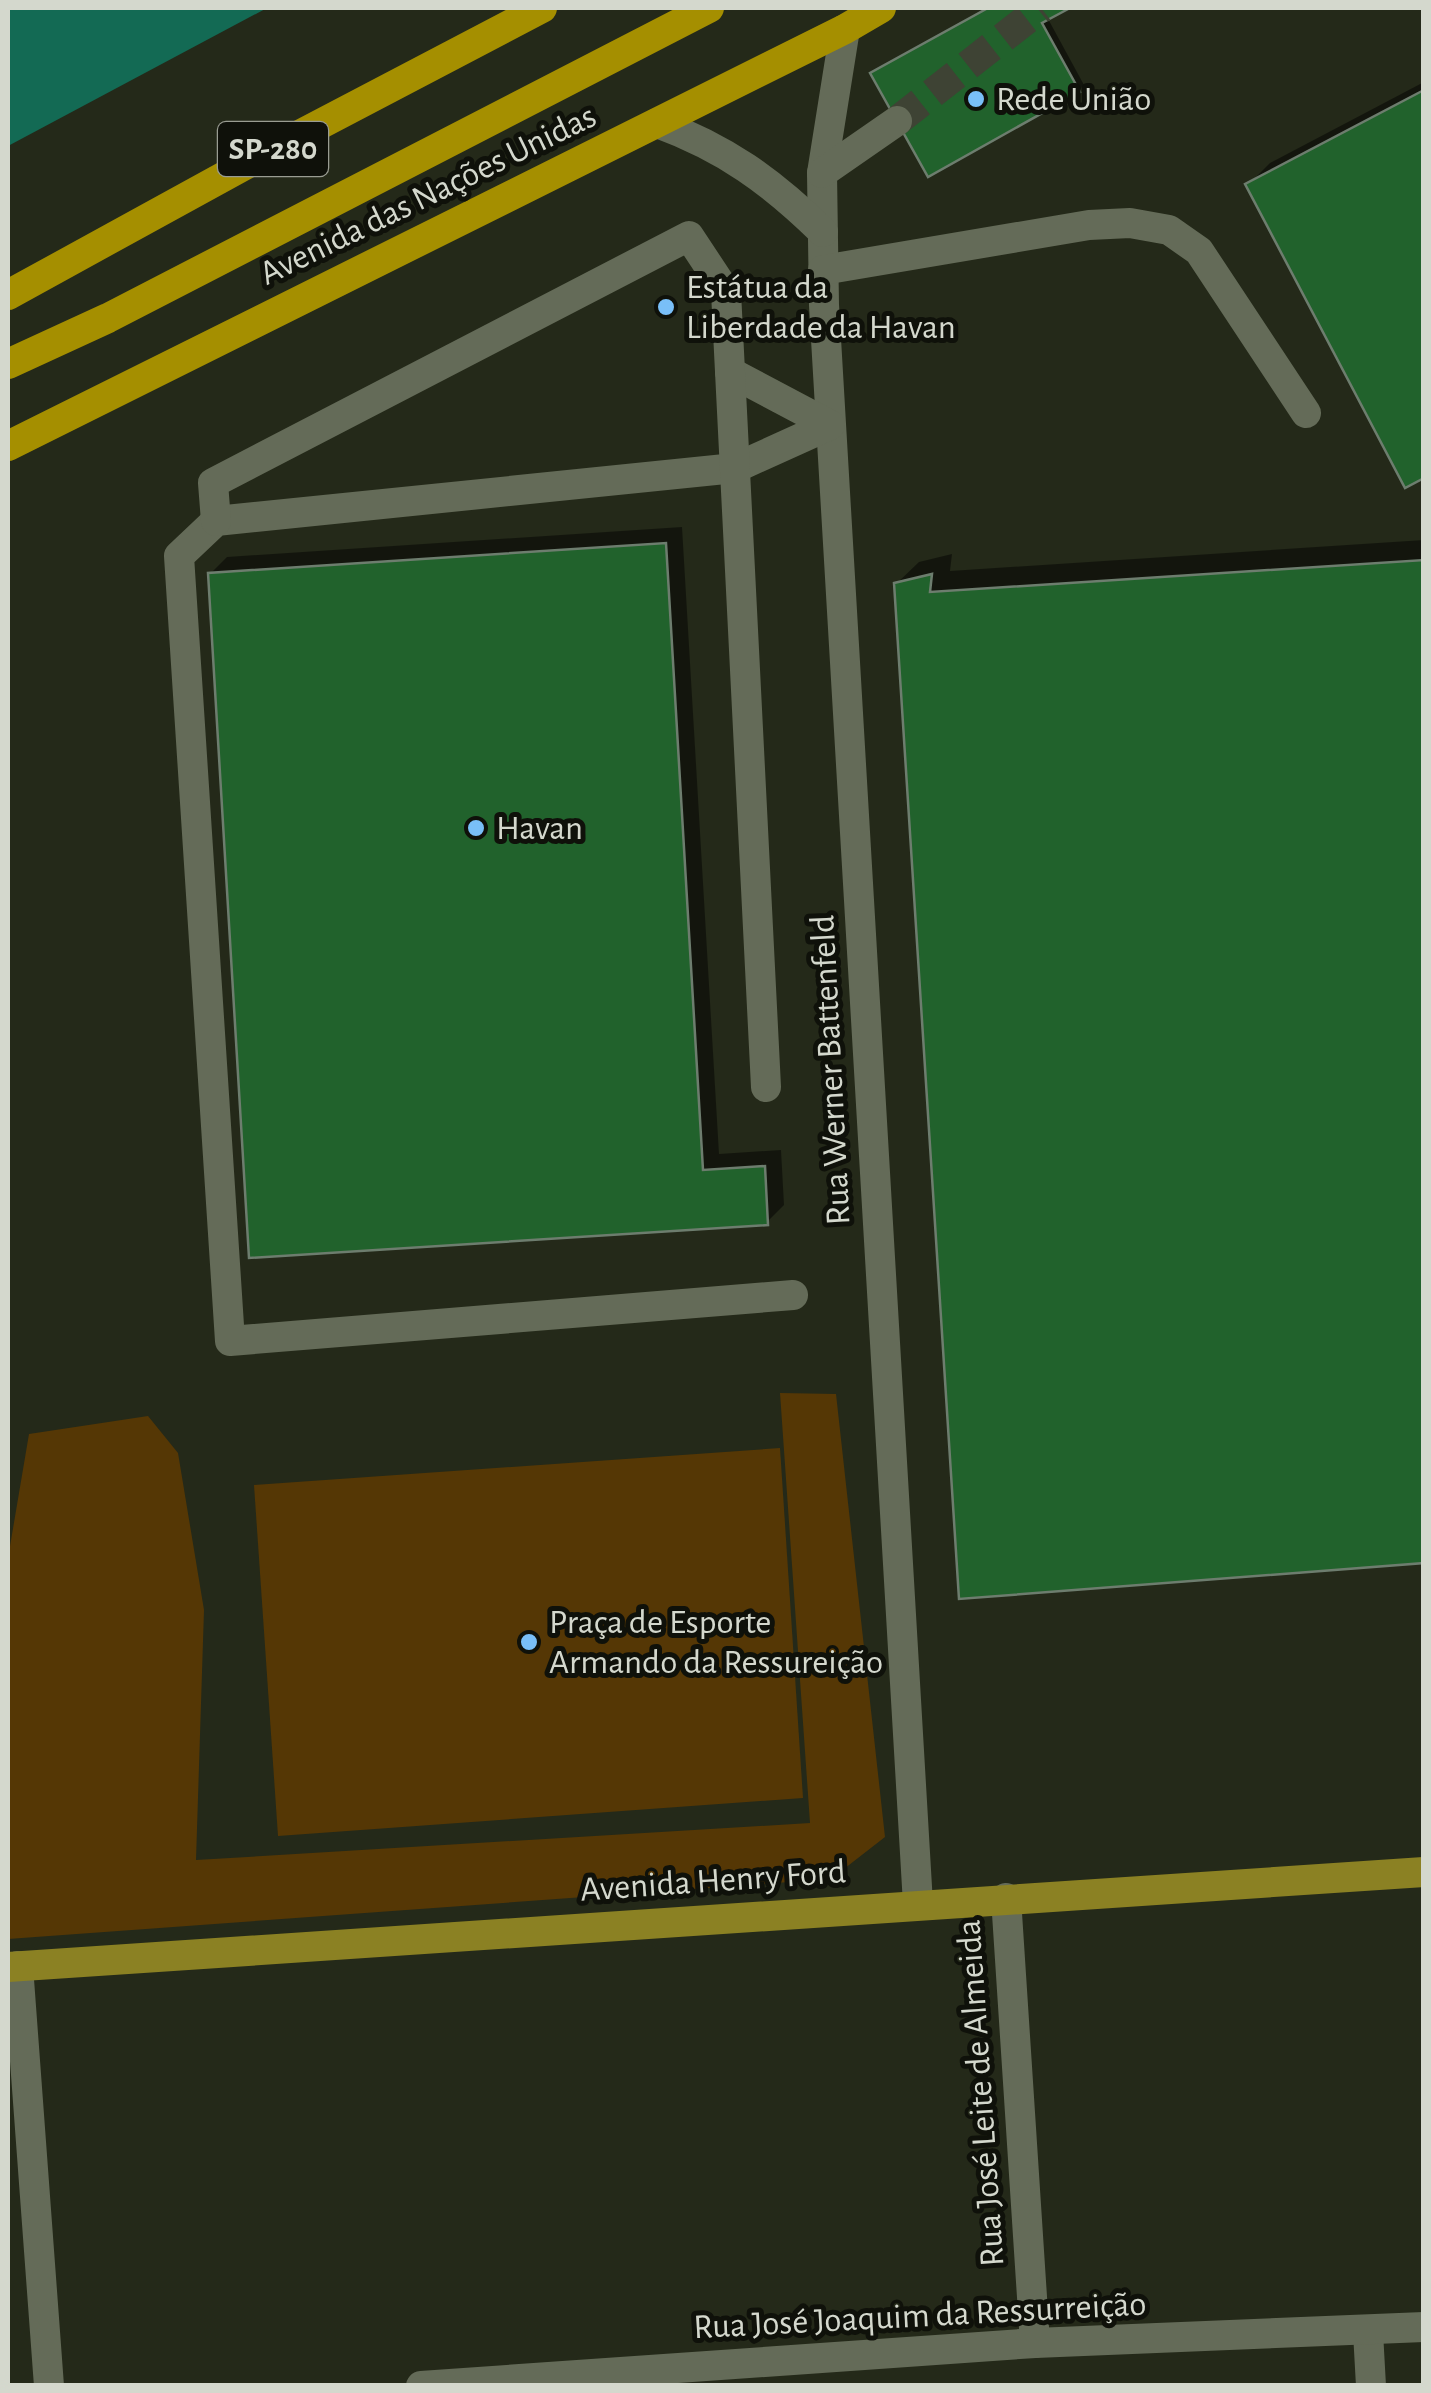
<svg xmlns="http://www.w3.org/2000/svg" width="1431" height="2393" font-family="'Alegreya Sans',sans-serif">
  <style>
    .green { fill: #553705 }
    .water { fill: #136a54 }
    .shadow { fill: #0007 }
    .building { fill: #21622c; stroke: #6d7d6e; stroke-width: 2.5 }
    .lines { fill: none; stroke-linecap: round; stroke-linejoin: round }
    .minor-tunnel { stroke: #3e4334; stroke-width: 30; stroke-dasharray: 30 15; stroke-linecap: butt }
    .minor { stroke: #646b58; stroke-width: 30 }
    .major { stroke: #8b8123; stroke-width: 30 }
    .highway { stroke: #a58f00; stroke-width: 30 }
    .poi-dot { fill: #79bff8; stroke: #0f110a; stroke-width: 4 }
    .labels { text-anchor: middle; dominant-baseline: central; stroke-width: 10; stroke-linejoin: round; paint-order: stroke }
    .shield { fill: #0f110a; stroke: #999c92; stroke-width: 2.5 }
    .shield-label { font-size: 32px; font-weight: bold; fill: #d4d8cd }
    .poi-label { font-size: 35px; fill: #d4d8cd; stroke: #0f110a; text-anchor: start }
    .street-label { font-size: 35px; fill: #d4d8cd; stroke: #0f110a }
  </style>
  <rect width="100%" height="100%" fill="#242919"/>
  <g class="green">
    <polygon points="780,1393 836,1394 885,1837 831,1879 8,1939 8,1558 29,1434 148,1416 178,1453 204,1610 196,1860 810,1823"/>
    <polygon points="780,1448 803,1798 278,1836 254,1485"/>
  </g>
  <polygon class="water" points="8,8 267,8 8,146"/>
  <g class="shadow">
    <polygon points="988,8 1064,8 1047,17 1084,85 1079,90 878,69"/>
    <polygon points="1424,82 1424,475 1248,185 1270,163"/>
    <polygon points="682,527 719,1154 781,1150 784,1205 767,1222 251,1256 210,574 227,557"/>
    <polygon points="1424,540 1424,1560 896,584 919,562 952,554 950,571"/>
  </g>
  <g class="building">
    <polygon points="988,8 1070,8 1042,23 1080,92 928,177 870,73"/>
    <polygon points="1424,90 1424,478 1405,488 1245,184"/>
    <polygon points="666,543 703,1170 765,1166 768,1225 249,1258 208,573"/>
    <polygon points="1424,560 1424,1563 959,1599 894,583 932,574 930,592"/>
  </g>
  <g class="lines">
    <polyline class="minor-tunnel" points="897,121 1041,8"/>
    <g class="minor">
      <polyline points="845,29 822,173 824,305 918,1904"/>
      <path d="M657,123C725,148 771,181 823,232"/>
      <polyline points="822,173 897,121"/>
      <polyline points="823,270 1089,225 1130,223 1169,230 1199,251 1306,413"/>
      <polyline points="730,372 830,425 735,468 216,521 179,556 230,1341 793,1295"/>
      <polyline points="216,521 213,483 689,236 726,292 766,1087"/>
      <polyline points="1006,1898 1035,2343"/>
      <polyline points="18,1966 49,2386"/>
      <polyline points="1368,2332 1371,2386"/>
      <polyline points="421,2386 1035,2343 1424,2327"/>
    </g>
    <polyline class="major" points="8,1967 1424,1872"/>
    <g class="highway">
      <polyline points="8,295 292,139 542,8"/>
      <polyline points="8,364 108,318 709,8"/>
      <polyline points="8,446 845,29 881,8"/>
    </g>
  </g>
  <g class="poi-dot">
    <circle cx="976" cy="99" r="10"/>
    <circle cx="666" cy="307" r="10"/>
    <circle cx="476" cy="828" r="10"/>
    <circle cx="529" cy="1642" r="10"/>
  </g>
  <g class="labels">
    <rect class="shield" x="218" y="122" width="110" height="54" rx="8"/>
    <g class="shield-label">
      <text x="273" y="149">SP-280</text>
    </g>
    <g class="poi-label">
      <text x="996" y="99">Rede União</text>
      <text x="686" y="287">Estátua da<tspan x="686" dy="40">Liberdade da Havan</tspan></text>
      <text x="496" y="828">Havan</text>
      <text x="549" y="1622">Praça de Esporte<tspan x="549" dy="40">Armando da Ressureição</tspan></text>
    </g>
    <g class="street-label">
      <text transform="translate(428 195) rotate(-26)">Avenida das Nações Unidas</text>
      <text transform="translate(831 1070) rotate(-93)">Rua Werner Battenfeld</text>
      <text transform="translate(713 1881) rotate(-4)">Avenida Henry Ford</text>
      <text transform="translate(981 2093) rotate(-94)">Rua José Leite de Almeida</text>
      <text transform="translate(920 2316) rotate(-3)">Rua José Joaquim da Ressurreição</text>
    </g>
  </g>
  <rect width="1431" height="2393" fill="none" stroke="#d4d8cd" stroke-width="20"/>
</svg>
